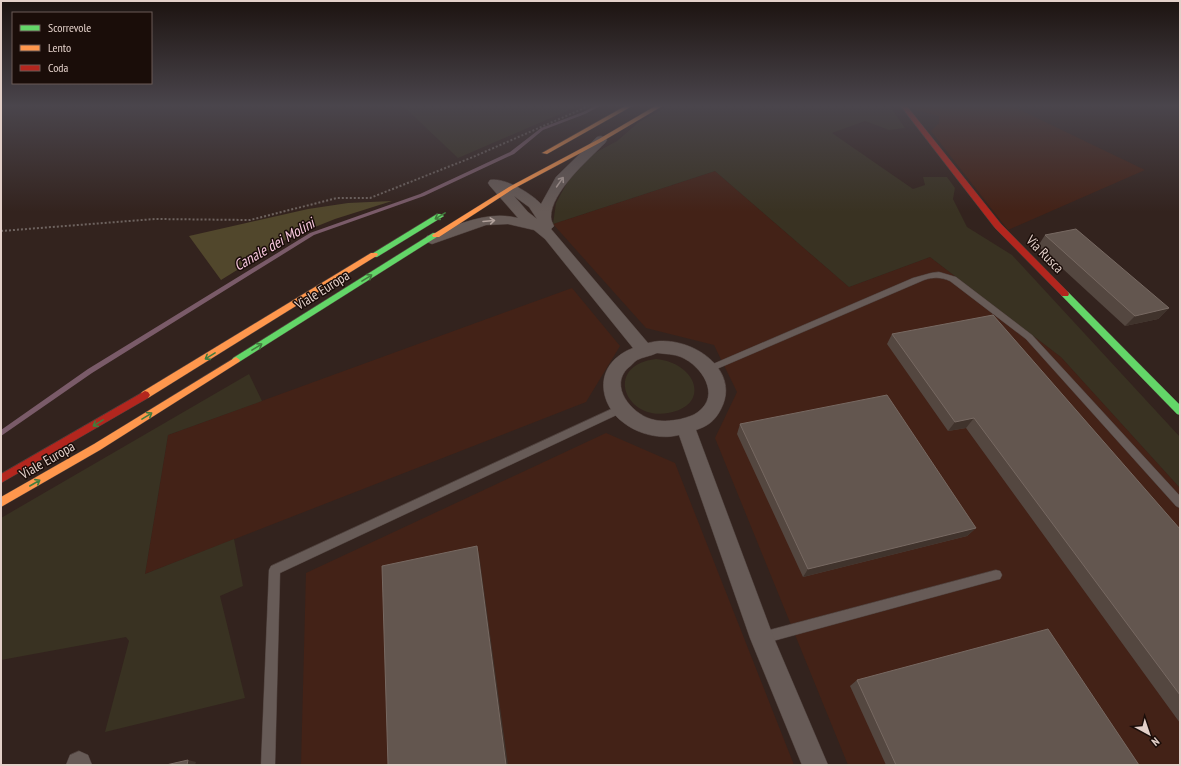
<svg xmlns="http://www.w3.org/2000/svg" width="1181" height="766" font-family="'PT Sans Narrow',sans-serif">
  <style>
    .built { fill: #432217 }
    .green { fill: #393222 }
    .forest { fill: #51472c }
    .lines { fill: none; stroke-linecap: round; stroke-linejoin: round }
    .stream { fill: #7a5b69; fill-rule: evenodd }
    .lane-casing { stroke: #4e403c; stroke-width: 1 }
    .street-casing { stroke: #4e403c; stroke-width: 1 }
    .fast-casing { stroke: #4e403c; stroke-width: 1 }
    .slow-casing { stroke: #4e403c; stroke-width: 1 }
    .jam-casing { stroke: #4e403c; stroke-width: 1 }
    .path { stroke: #6e635f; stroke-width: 2; stroke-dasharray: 2 2; stroke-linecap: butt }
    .lane { fill: #675b57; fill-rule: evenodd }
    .street { fill: #675b57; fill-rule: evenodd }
    .fast { fill: #63d668; fill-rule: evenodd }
    .slow { fill: #ff974d; fill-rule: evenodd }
    .jam { fill: #b3261e; fill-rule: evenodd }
    .wall { fill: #544740 }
    .shaded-wall { fill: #40332c }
    .building { fill: #63564f; stroke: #776962 }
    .oneway { stroke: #b1a19b }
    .oneway2 { stroke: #427c3d }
    .labels { text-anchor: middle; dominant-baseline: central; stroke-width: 3; stroke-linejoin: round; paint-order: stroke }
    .street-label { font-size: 14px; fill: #e3d0c9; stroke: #1a0d09 }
    .water-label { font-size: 15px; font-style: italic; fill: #fac9e0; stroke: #1a0d09 }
  </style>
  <rect width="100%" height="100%" fill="#33231e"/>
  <g class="built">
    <polygon points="913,105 1010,105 1145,170 1008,230 931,131 939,123 939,116 916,110"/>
    <polygon points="715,171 849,287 930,257 1061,357 1180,488 1180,765 848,765 715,438 737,392 714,345 646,328 553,224"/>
    <polygon points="572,288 620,346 586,402 145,574 168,435"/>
    <polygon points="606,433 675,463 794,765 301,765 306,573"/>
  </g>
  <g class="green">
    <polygon points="402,105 581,105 458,158"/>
    <polygon points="670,105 889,105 905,128 889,130 865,121 832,133 913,189 925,185 923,177 947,177 955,188 953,199 967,227 1012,255 1180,437 1180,488 1061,357 930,257 849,287 715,171 553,224 556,203 568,181 593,154 617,141 639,122"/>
    <path d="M656,359C698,363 711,406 668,413C625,421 603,365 656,359Z"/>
    <polygon points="249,374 262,401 168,435 145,574 234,539 243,586 220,596 245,698 105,732 129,641 126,637 1,660 1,518"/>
  </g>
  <polygon class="forest" points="392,201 335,219 290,237 221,280 189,236 308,209 348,203"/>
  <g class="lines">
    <polygon class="stream" points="597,105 602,105 585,114 543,130 514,154 424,196 314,235 92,373 1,436 1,430 88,369 310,233 420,194 510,152 541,128 583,112"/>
    <g class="lane-casing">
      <g id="lane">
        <path d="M939,272L956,277L1032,335L1180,496V508L1176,506L1026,339L950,281C941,277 933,277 924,280L712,371H706L705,369L706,367L913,278L931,273Z"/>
        <polygon points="620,405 623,406 625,409 623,412 280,573 275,765 261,765 269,570 271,566"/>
        <polygon points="996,570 1000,571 1002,575 1000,579 996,580 762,644 758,642 756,638 758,634 762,632"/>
      </g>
    </g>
    <g class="street-casing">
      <g id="street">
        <path d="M601,136L605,137L607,140L605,143C588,160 551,192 551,217C551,220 553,224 554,226L551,229L648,343C685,332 743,367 721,409C715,421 708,426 696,430L773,636L828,765H802L750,638L679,435C661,440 638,434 624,423C603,408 595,378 615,359C621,354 625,351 633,348L545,239L534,230L508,224L486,225L432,244L427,242L425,239L427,236C456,226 486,210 518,218L490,186L488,183L490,180C504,177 531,193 541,204L556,177L597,137ZM514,196L529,207L537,219L528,212ZM657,353C665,354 674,354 681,357C702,366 721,395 698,412C693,416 687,417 681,419C671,421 660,422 651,419C631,413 609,386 628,368C631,366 634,362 637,360C643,357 651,356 657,353Z"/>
        <polygon points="79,751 88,755 92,765 66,765 70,755"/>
      </g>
    </g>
    <g class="fast-casing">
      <g id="fast">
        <polygon points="437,214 440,214 444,216 377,257 374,257 370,255"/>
        <polygon points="433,233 439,233 440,235 239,362 233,362 232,360 233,358"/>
        <polygon points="1065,291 1068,292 1180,405 1180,415 1177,414 1062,296 1061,294"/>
      </g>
    </g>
    <g class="slow-casing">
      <g id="slow">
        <polygon points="627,105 634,105 547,154 542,153"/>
        <polygon points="657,105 664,105 603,141 513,189 439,237 433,237 432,235 509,187 599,139"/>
        <polygon points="371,253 377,253 378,255 148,398 142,398 140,395 142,392"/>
        <polygon points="236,357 240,360 239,362 100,450 1,507 1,497 94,444"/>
      </g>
    </g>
    <g class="jam-casing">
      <g id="jam">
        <polygon points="900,105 906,105 1001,224 1068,292 1069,294 1068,296 1062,296 995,228"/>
        <polygon points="145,391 148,392 150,395 148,398 1,483 1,474"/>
      </g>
    </g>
    <polyline class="path" points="1,231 155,219 250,220 337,198 370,198 473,157 591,105"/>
    <use href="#lane" class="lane"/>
    <use href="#street" class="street"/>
    <use href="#fast" class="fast"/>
    <use href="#slow" class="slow"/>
    <use href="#jam" class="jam"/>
  </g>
  <g class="wall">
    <polygon points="1045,235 1169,308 1158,319 1125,326 1038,246"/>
    <polygon points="892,334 1180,529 1180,723 966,428 948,431 887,344"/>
    <polygon points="740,424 976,528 967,536 803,577 737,434"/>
    <polygon points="857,680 1139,765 886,765 850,686"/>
  </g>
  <g class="shaded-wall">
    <polygon points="1169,308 1158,319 1125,326 1135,316"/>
    <polygon points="974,418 966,428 948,431 955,422"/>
    <polygon points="976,528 967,536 803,577 808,569"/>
    <polygon points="477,546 479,554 508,765 506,765"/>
    <polygon points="188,760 196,762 195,765 187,765"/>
  </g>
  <g class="building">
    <polygon points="1076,229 1169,308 1135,316 1045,235"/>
    <polygon points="993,315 1180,529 1180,695 974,418 955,422 892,334"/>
    <polygon points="887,395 976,528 808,569 740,424"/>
    <polygon points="477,546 506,765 388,765 382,566"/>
    <polygon points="1048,629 1139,765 896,765 857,680"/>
    <polygon points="188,760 187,765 166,765"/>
  </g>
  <defs><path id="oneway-shaft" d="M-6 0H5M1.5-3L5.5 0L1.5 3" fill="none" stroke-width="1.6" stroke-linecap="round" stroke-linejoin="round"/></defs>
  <g class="oneway">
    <use href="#oneway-shaft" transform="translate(560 182) rotate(-55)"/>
    <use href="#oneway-shaft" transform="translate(489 221) rotate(-5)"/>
  </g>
  <g class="oneway2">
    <use href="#oneway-shaft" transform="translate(440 216) rotate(149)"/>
    <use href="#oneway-shaft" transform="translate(367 278) rotate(-32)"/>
    <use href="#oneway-shaft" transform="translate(257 347) rotate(-32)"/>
    <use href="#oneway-shaft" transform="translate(210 356) rotate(148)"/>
    <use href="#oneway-shaft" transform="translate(147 416) rotate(-32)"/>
    <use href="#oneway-shaft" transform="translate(98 423) rotate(149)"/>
    <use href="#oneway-shaft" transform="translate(35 483) rotate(-30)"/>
  </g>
  <linearGradient id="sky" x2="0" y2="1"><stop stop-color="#1c1310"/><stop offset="0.5" stop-color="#4a454c"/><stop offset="1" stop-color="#4a454c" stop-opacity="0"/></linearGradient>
  <rect width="1181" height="212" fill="url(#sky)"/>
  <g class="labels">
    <g class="street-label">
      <text transform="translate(1045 254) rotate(45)">Via Rusca</text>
      <text transform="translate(322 290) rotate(-32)">Viale Europa</text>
      <text transform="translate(47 460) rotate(-30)">Viale Europa</text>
    </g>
    <g class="water-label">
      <text transform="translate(274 244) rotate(-30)">Canale dei Molini</text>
    </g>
  </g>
  <rect width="1181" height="766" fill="none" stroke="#e3d0c9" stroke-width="4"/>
  <rect x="12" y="12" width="140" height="72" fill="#1a0d09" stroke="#6a5b56"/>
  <rect x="20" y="25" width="20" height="6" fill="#63d668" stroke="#6a5b56"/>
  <text x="48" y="32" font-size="12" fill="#e3d0c9">Scorrevole</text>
  <rect x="20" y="45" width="20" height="6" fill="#ff974d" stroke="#6a5b56"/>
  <text x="48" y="52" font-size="12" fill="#e3d0c9">Lento</text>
  <rect x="20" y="65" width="20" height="6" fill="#b3261e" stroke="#6a5b56"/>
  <text x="48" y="72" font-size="12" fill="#e3d0c9">Coda</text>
  <g transform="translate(1149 734) rotate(140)" stroke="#1a0d09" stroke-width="3" paint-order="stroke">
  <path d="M0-3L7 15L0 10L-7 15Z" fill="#e3d0c9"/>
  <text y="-6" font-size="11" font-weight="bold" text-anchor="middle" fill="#e3d0c9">N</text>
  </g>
</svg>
